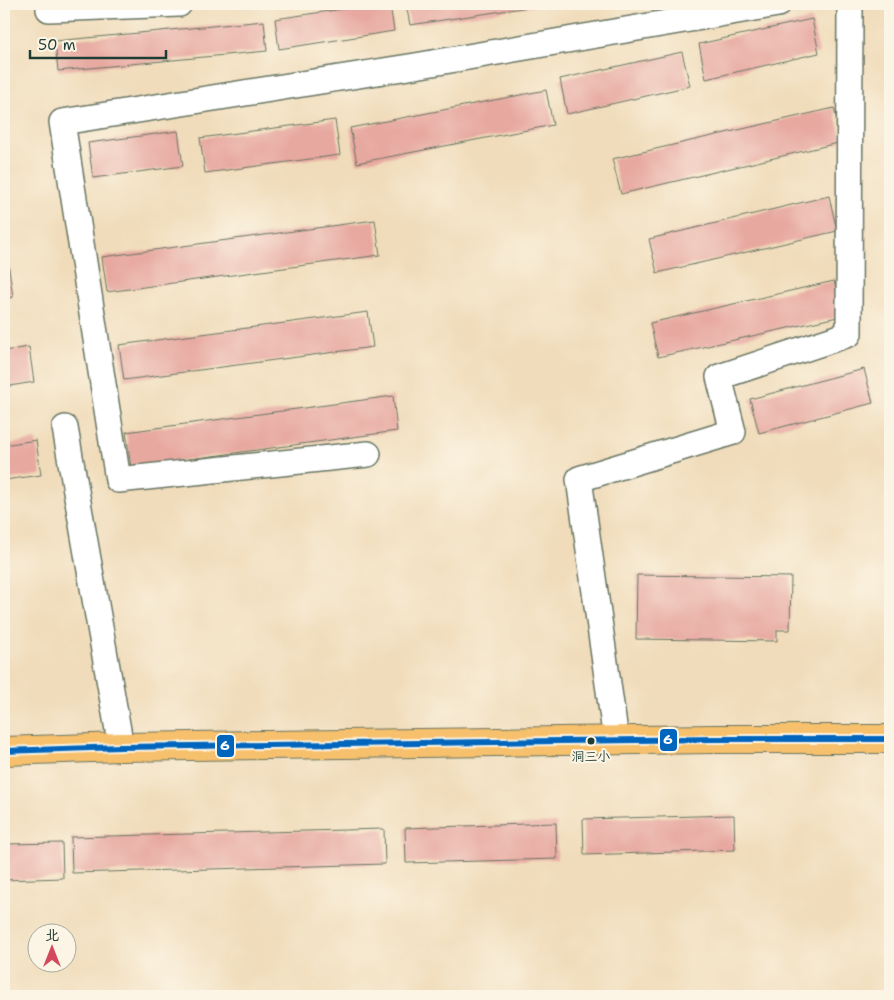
<svg xmlns="http://www.w3.org/2000/svg" width="894" height="1000" font-family="'Shantell Sans','LXGW WenKai TC',sans-serif">
  <style>
    .building { fill: #e7a8a0 }
    .lines { fill: none; stroke-linecap: round; stroke-linejoin: round }
    .minor-casing { stroke: #687563; stroke-width: 28 }
    .major-casing { stroke: #687563; stroke-width: 30 }
    .minor { stroke: #fff; stroke-width: 25 }
    .major { stroke: #f7c06c; stroke-width: 28 }
    .bus-1-casing { stroke: #fcf5e5; stroke-width: 10 }
    .bus-1 { stroke: #0065bd; stroke-width: 6 }
    .bus-dot { fill: #1f3d34; stroke: #fcf5e5; stroke-width: 2 }
    .labels { text-anchor: middle; dominant-baseline: central; stroke-width: 4; stroke-linejoin: round; paint-order: stroke }
    .bus-label { font-size: 13px; fill: #1f3d34; stroke: #fcf5e5 }
    .line-badge { stroke: #fcf5e5; stroke-width: 2 }
    .badge-label { font-size: 14px; text-anchor: middle; font-weight: bold; fill: #fff }
  </style>
  <rect width="100%" height="100%" fill="#fcf5e5"/>
  <filter id="ink" filterUnits="userSpaceOnUse"><feTurbulence type="fractalNoise" baseFrequency=".02" numOctaves="2"/><feDisplacementMap in="SourceGraphic" scale="10" xChannelSelector="R" yChannelSelector="G"/><feConvolveMatrix kernelMatrix="1 2 1 2 8 2 1 2 1" color-interpolation-filters="sRGB"/></filter>
  <filter id="wash" filterUnits="userSpaceOnUse"><feTurbulence type="fractalNoise" baseFrequency=".0096" numOctaves="4" result="noise"/><feDisplacementMap in="SourceGraphic" scale="20" xChannelSelector="R" yChannelSelector="G"/><feGaussianBlur stdDeviation="1.12" result="paint"/><feColorMatrix in="noise" values="0 0 0 0 0 0 0 0 0 0 0 0 0 0 0 0 0 1.4 0 .05"/><feComposite in="paint" operator="in"/></filter>
  <g filter="url(#wash)">
    <rect width="100%" height="100%" fill="#f0dcba"/>
    <g id="blocks">
      <g class="building">
        <polygon points="377,4 390,4 394,31 279,49 275,19"/>
        <polygon points="406,4 542,4 542,5 410,25"/>
        <polygon points="812,19 819,53 706,79 699,44"/>
        <polygon points="264,21 267,51 58,71 55,41"/>
        <polygon points="682,52 690,86 567,114 560,79"/>
        <polygon points="546,90 553,125 357,163 350,128"/>
        <polygon points="834,108 842,142 621,194 612,159"/>
        <polygon points="335,120 340,155 205,173 200,138"/>
        <polygon points="178,131 183,166 93,178 88,143"/>
        <polygon points="829,196 837,231 657,273 649,239"/>
        <polygon points="375,220 380,255 107,292 102,257"/>
        <polygon points="8,262 13,297 4,299 4,263"/>
        <polygon points="834,281 842,316 658,357 650,323"/>
        <polygon points="368,312 373,347 124,380 119,345"/>
        <polygon points="29,347 34,382 4,387 4,351"/>
        <polygon points="864,369 873,403 759,433 750,399"/>
        <polygon points="393,396 397,431 131,467 126,432"/>
        <polygon points="36,440 41,475 4,480 4,445"/>
        <polygon points="637,575 791,577 790,630 777,630 777,641 636,639"/>
        <polygon points="734,815 735,850 584,855 583,819"/>
        <polygon points="556,823 557,859 406,863 405,828"/>
        <polygon points="384,829 385,864 72,873 71,837"/>
        <polygon points="62,843 63,878 4,880 4,844"/>
      </g>
    </g>
  </g>
  <g filter="url(#ink)">
    <use href="#blocks" fill-opacity="0" stroke="#687563" stroke-width="1"/>
    <g class="lines">
      <g class="minor-casing">
        <g id="minor">
          <polyline points="49,4 49,9 179,4"/>
          <polyline points="65,428 121,747"/>
          <polyline points="368,454 118,480 62,122 415,66 778,4"/>
          <polyline points="616,740 579,479 733,432 719,377 849,334 850,4"/>
        </g>
      </g>
      <g class="major-casing">
        <polyline id="major" points="4,751 121,747 715,739 890,739"/>
      </g>
      <use href="#minor" class="minor"/>
      <use href="#major" class="major"/>
      <g class="bus-1-casing">
        <polyline id="bus-1" points="4,751 121,747 715,739 890,739"/>
      </g>
      <use href="#bus-1" class="bus-1"/>
    </g>
  </g>
  <circle class="bus-dot" cx="591" cy="741" r="4.5"/>
  <g class="labels">
    <g class="bus-label">
      <text x="591" y="756">洞三小</text>
    </g>
  </g>
  <g class="line-badge">
    <rect x="659" y="728" width="19" height="24" rx="5" fill="#0065bd"/>
    <rect x="216" y="734" width="19" height="24" rx="5" fill="#0065bd"/>
  </g>
  <g class="badge-label">
    <text x="668" y="744">6</text>
    <text x="225" y="750">6</text>
  </g>
  <rect width="894" height="1000" fill="none" stroke="#fcf5e5" stroke-width="20"/>
  <g transform="translate(52 948)"><circle r="24" fill="#fcf5e5" stroke="#a4ab9e"/>
  <path d="M0-4L9 19L0 12L-9 19Z" fill="#d1495b"/>
  <text y="-8" font-size="14" font-weight="bold" text-anchor="middle" fill="#1f3d34">北</text>
  </g>
  <path d="M30 50v8h136v-8" fill="none" stroke="#1f3d34" stroke-width="2.5"/>
  <text x="38" y="50" font-size="15" fill="#1f3d34" stroke="#fcf5e5" stroke-width="4" paint-order="stroke">50 m</text>
</svg>
